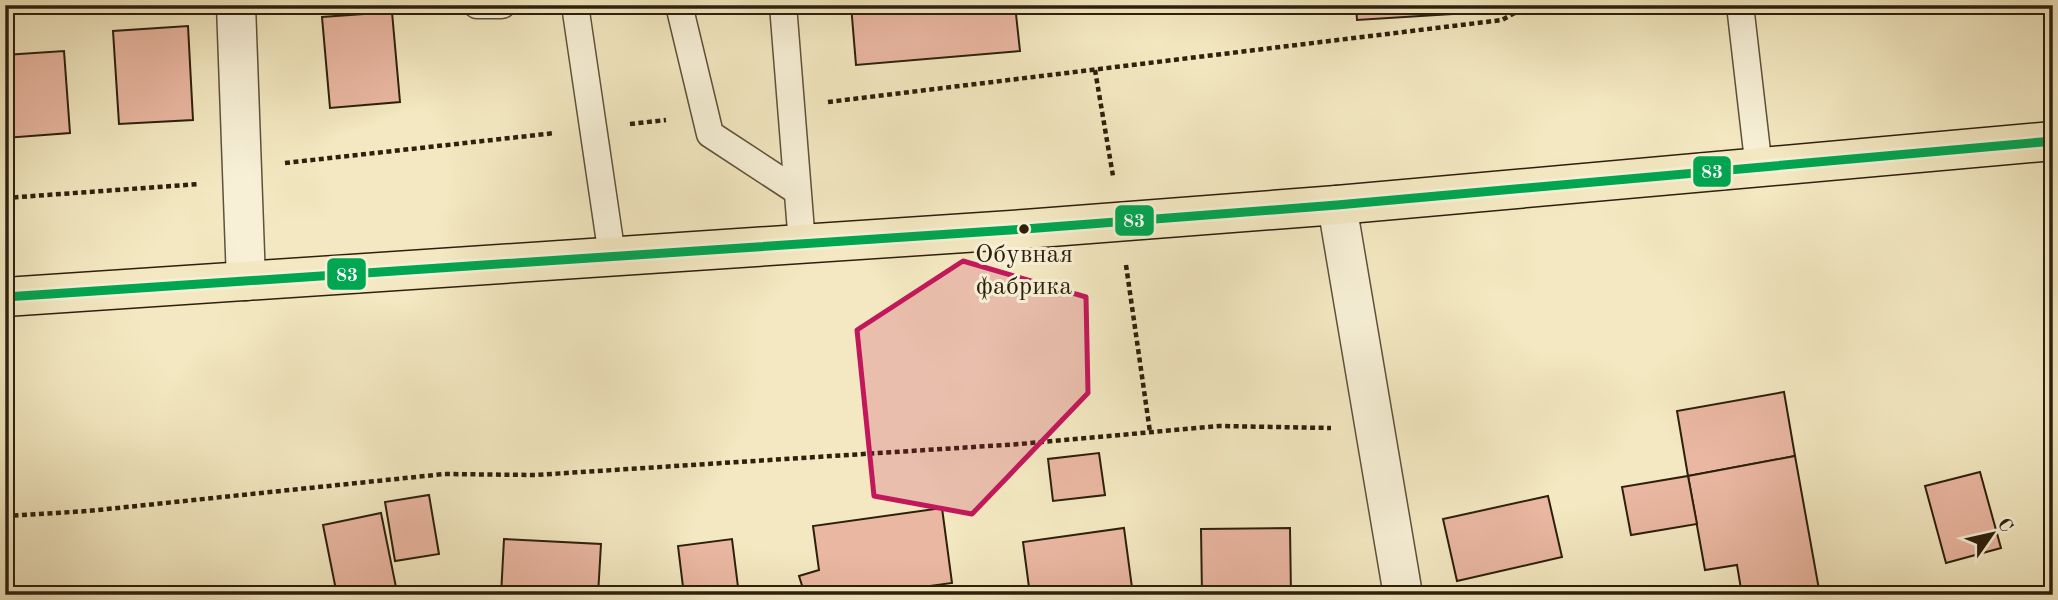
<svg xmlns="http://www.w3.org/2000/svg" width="2058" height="600" font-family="'Old Standard TT',serif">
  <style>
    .building { fill: #eab7a2; stroke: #2d200c; stroke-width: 2 }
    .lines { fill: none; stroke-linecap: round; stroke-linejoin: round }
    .lane-casing { stroke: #5e5239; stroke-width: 29 }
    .street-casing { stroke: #5e5239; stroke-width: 41 }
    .primary-casing { stroke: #2d200c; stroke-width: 41 }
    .path { stroke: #2d200c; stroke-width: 4.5; stroke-dasharray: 5 3.5; stroke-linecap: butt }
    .lane { stroke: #f7f0d7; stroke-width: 26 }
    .street { stroke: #f7f0d7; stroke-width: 38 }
    .primary { stroke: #f3e8c1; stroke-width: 38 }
    .bus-1-casing { stroke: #f7f0d7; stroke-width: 14 }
    .bus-1 { stroke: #00a651; stroke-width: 9 }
    .marked { fill: #c2185b; fill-opacity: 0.2; stroke: #c2185b; stroke-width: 5; stroke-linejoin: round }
    .bus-dot { fill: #2d200c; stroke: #f7f0d7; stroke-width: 2.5 }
    .labels { text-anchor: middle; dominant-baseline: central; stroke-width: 6; stroke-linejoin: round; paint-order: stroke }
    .bus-label { font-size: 26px; fill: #2d200c; stroke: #f7f0d7 }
    .line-badge { stroke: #f7f0d7; stroke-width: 2.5 }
    .badge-label { font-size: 19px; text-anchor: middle; font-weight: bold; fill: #fff }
  </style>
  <rect width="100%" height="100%" fill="#f3e8c1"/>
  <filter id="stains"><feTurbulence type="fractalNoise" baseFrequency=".00286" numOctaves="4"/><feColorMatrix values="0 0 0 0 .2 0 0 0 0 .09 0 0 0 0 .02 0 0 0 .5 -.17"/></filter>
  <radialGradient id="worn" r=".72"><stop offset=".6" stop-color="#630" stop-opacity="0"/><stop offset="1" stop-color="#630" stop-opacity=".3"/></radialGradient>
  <g class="building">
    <polygon points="851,5 1015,5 1020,51 856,65"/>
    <polygon points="1356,5 1451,5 1452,14 1357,20"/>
    <polygon points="1801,5 1863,5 1801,11"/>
    <polygon points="392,12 400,102 330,108 322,17"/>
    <polygon points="188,26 193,120 119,124 113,31"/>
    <polygon points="64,51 70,133 5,138 5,55"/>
    <polygon points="1784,392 1795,456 1688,476 1677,411"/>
    <polygon points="1099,453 1105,495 1053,501 1048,459"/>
    <polygon points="1795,456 1820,595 1742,595 1737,565 1705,570 1688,476"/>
    <polygon points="1980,472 2001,548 1946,563 1925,486"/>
    <polygon points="1688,476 1697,524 1631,535 1622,487"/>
    <polygon points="429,495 439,554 395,561 385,502"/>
    <polygon points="1548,496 1562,557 1457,581 1443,519"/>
    <polygon points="942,508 952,583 864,595 805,595 799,576 819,570 813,526"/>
    <polygon points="381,513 397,592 337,595 323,525"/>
    <polygon points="1124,528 1133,595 1030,595 1023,542"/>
    <polygon points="1290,528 1291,595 1202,595 1201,529"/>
    <polygon points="504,539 601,544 598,595 501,595"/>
    <polygon points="732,539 739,595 684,595 678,546"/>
    <polygon points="10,562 16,595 5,595 5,563"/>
  </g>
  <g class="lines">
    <g class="lane-casing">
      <g id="lane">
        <polyline points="477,5 502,5"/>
        <polyline points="575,5 612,256"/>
        <polyline points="679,5 710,134 797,191"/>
        <polyline points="783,5 802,244"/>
        <polyline points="1740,5 1759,169"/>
      </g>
    </g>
    <g class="street-casing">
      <g id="street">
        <polyline points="236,5 246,281"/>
        <polyline points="1337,205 1403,595"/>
      </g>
    </g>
    <g class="primary-casing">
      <polyline id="primary" points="5,297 1025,229 1337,205 2053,141"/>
    </g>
    <g class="path">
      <polyline points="1095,70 1113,176"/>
      <polyline points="828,102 1502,20 1529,5"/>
      <polyline points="630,124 666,120"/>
      <polyline points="285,163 555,133"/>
      <polyline points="5,198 200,184"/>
      <polyline points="1126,265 1150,432"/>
      <polyline points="5,516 88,511 444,474 535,475 1020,444 1219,426 1331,428"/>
    </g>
    <use href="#lane" class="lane"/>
    <use href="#street" class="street"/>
    <use href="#primary" class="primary"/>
    <g class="bus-1-casing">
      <polyline id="bus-1" points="5,297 1025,229 1337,205 2053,141"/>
    </g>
    <use href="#bus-1" class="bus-1"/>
  </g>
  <path class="marked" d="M963,261L1086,297L1088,393L972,514L874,496L857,330Z"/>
  <circle class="bus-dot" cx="1024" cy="229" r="6"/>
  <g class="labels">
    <g class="bus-label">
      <text x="1024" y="255">Обувная<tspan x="1024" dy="32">фабрика</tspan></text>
    </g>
  </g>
  <g class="line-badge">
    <rect x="1692" y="155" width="40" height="33" rx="7" fill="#00a651"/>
    <rect x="1114" y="204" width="41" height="33" rx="7" fill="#00a651"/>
    <rect x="326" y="257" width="41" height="34" rx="7" fill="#00a651"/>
  </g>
  <g class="badge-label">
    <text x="1712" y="178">83</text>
    <text x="1134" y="227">83</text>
    <text x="347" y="281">83</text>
  </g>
  <rect width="2058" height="600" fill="none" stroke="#f3e8c1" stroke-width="28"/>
  <rect x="7" y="7" width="2044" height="586" fill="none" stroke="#2d200c" stroke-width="3.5"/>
  <rect x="14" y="14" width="2030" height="572" fill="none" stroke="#2d200c" stroke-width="2"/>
  <g transform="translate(1992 534) rotate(56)" stroke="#f7f0d7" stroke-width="5" paint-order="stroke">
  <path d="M0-5L12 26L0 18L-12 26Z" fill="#2d200c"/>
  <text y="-10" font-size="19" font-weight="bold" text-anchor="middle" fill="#2d200c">С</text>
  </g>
  <rect width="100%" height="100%" filter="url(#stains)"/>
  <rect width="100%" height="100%" fill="url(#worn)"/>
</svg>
